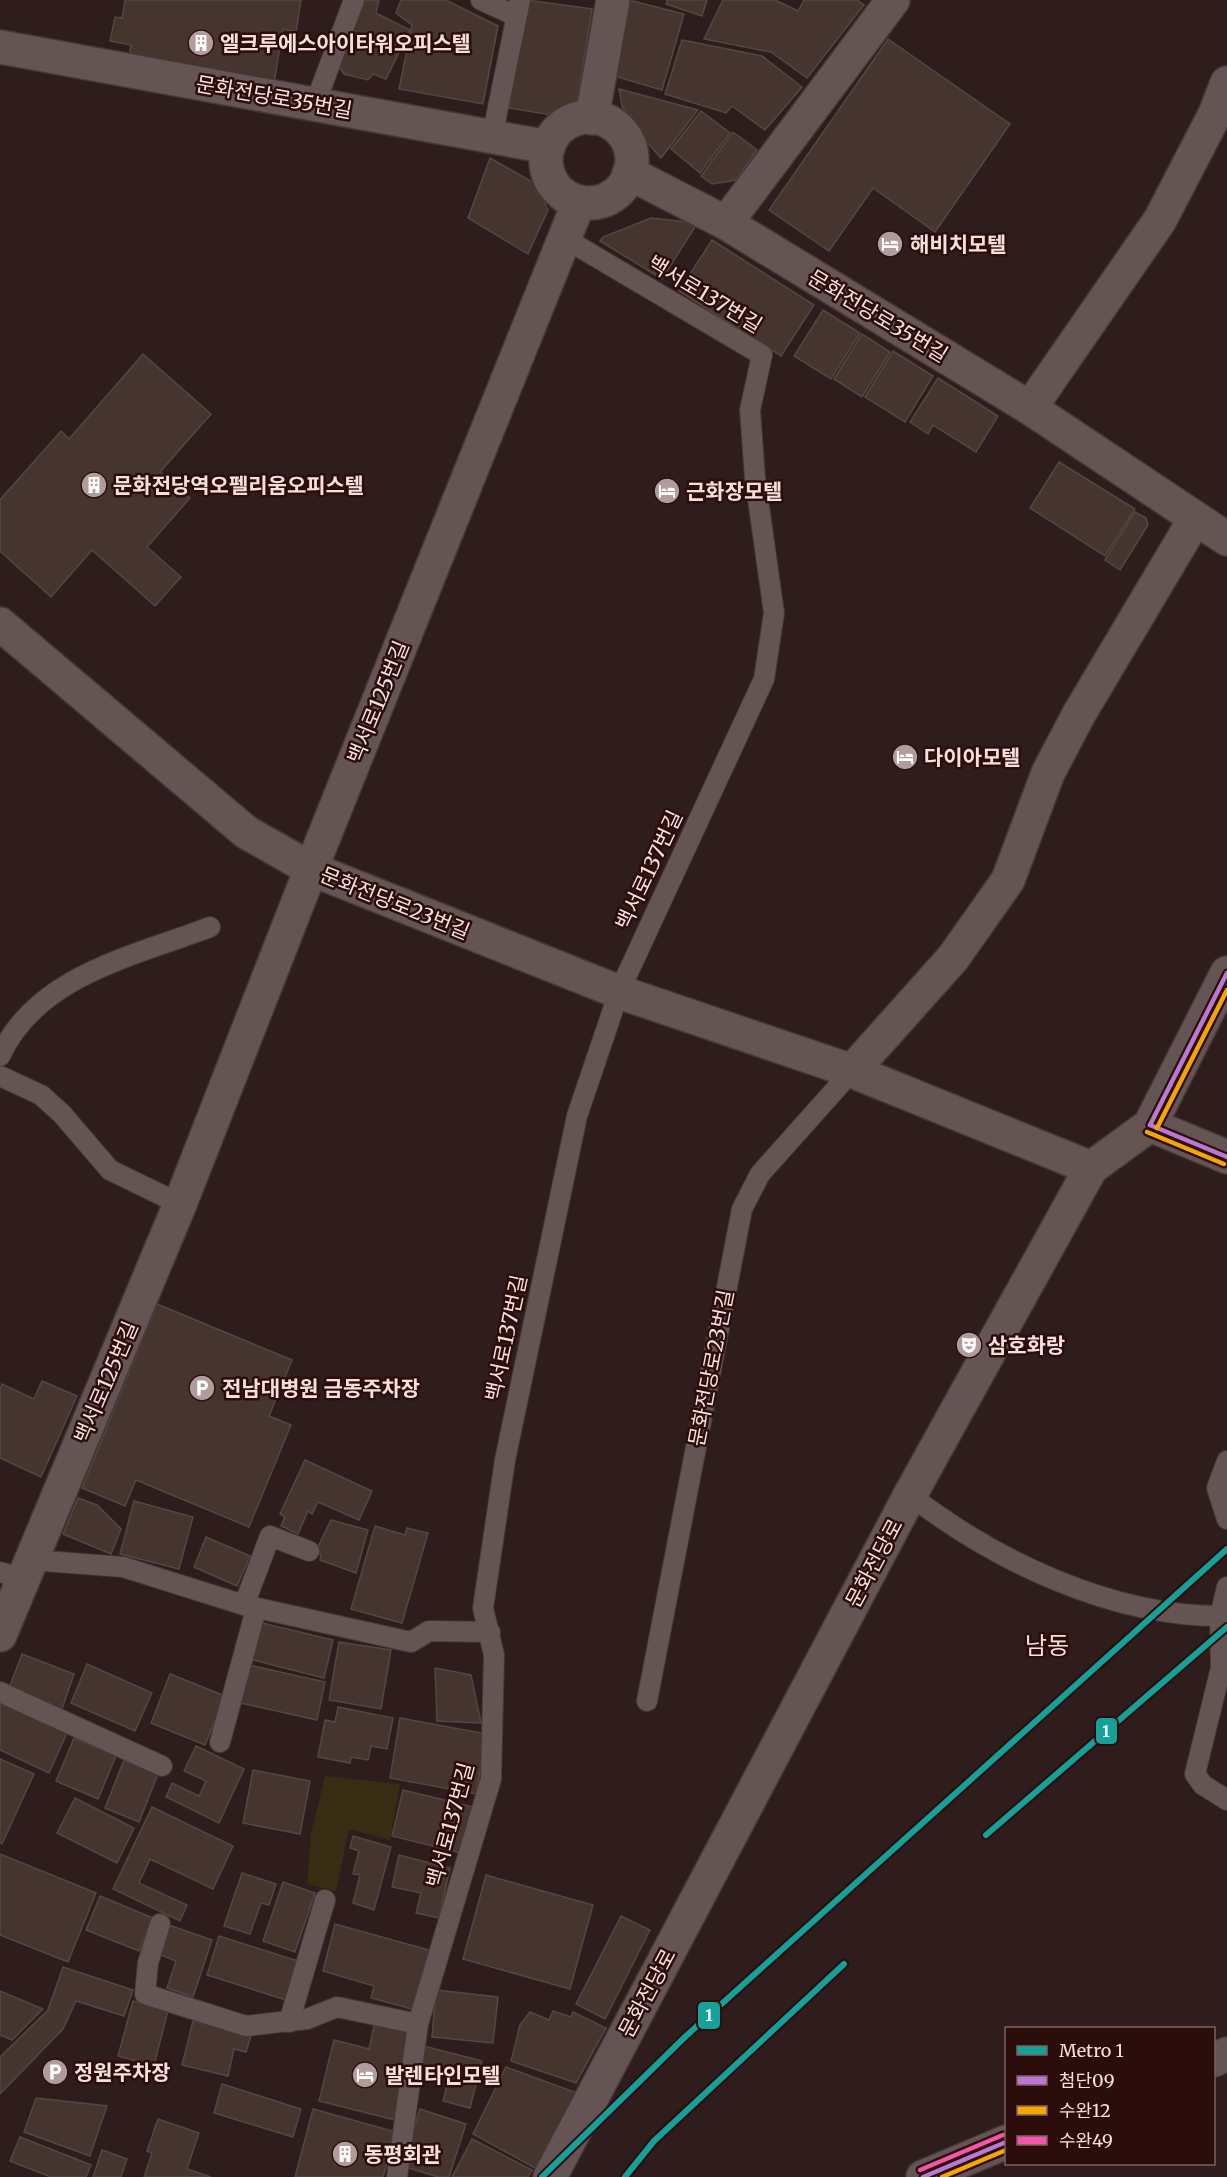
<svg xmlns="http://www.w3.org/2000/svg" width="1227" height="2177" font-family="Merriweather,'Noto Sans KR',serif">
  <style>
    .green { fill: #382d12 }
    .building { fill: #46352e; stroke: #544642; stroke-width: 1.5 }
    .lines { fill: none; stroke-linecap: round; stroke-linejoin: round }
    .service-casing { stroke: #463837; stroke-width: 22 }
    .minor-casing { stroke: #463837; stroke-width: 36 }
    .tertiary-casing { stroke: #463837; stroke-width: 36 }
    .service { stroke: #645554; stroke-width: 20 }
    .minor { stroke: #645554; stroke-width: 33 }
    .tertiary { stroke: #645554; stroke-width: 33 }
    .bus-1-casing { stroke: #2b0d0c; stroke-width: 9 }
    .bus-2-casing { stroke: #2b0d0c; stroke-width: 9 }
    .bus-3-casing { stroke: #2b0d0c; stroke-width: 9 }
    .bus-1 { stroke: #ba77d6; stroke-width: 4.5 }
    .bus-2 { stroke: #f7a600; stroke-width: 4.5 }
    .bus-3 { stroke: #f653ac; stroke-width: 4.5 }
    .metro-1-casing { stroke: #2b0d0c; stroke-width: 10 }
    .metro-1 { stroke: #13a199; stroke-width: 6 }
    .labels { text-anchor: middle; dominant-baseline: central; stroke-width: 5; stroke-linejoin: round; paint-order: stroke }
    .poi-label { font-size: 21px; font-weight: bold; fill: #f6e0de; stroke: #2b0d0c; text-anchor: start }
    .street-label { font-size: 21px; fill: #f6e0de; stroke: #2b0d0c }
    .quarter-label { font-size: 24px; fill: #f6e0de; stroke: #2b0d0c }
    .line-badge { stroke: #2b0d0c; stroke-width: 2 }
    .badge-label { font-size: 16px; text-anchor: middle; font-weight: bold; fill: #fff }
  </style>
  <rect width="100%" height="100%" fill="#2e1d1c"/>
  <polygon class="green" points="325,1776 400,1784 390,1840 349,1829 336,1891 307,1884 311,1834"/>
  <g class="building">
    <polygon points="125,0 301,0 296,32 283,29 274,83 129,58 131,45 110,41 115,17 122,18"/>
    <polygon points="360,0 379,0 376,13 410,30 386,79 373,74 368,80 344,74 335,60"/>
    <polygon points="401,0 446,0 498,26 483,104 399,89 412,25 396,13"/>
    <polygon points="526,0 592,9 577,103 551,115 509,108"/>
    <polygon points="629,0 684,14 662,90 614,76"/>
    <polygon points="667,0 707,0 702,16 666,4"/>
    <polygon points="723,0 775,0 798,11 804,0 857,0 864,5 807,78 771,52 704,39"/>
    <polygon points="888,39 1010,124 935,232 873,188 829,251 769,210"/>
    <polygon points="682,40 762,56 802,87 765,130 732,106 726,113 665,94"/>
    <polygon points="619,89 698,110 661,158 636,130 622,106"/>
    <polygon points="701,111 730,133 700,173 671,149"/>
    <polygon points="733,132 757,150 736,180 712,184 701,176"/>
    <polygon points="490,158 536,184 548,210 528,254 468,218"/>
    <polygon points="651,218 688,222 695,227 662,279 600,241 603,237"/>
    <polygon points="712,240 814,305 781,356 679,291"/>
    <polygon points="823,310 860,333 831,379 794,356"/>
    <polygon points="862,334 890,352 862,397 834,379"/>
    <polygon points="893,351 933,376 905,422 865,397"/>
    <polygon points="143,354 211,414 160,472 190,498 147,547 181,577 155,606 92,550 51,597 0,551 0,500 61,431 69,439"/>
    <polygon points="938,378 998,416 976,452 933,425 928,434 910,422"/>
    <polygon points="1059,462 1135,509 1105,556 1030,508"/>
    <polygon points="1135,512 1146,518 1148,525 1120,570 1105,560"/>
    <polygon points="157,1304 292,1360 269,1416 291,1425 249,1527 136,1480 125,1506 82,1488"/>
    <polygon points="42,1381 77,1396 41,1477 0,1458 0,1389 2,1384 34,1399"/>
    <polygon points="305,1460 372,1491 359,1520 318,1502 312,1514 308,1511 298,1534 281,1526 285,1517 280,1514"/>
    <polygon points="78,1498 97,1505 121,1529 111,1554 63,1534"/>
    <polygon points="134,1501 193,1517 179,1569 120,1554"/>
    <polygon points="331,1520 368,1530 356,1573 320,1560 321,1555 316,1551"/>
    <polygon points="375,1526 405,1535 407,1528 428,1533 402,1623 351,1609"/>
    <polygon points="206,1537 250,1556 237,1586 194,1567"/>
    <polygon points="258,1622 333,1640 324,1678 249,1659"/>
    <polygon points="339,1642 391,1650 381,1709 329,1700"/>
    <polygon points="22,1654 74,1674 62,1709 9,1688"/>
    <polygon points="87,1664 152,1693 135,1731 71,1703"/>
    <polygon points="249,1665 325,1682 317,1720 240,1703"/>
    <polygon points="435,1668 471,1675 481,1723 437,1721"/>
    <polygon points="170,1674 225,1696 205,1745 151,1723"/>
    <polygon points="0,1702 67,1733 49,1773 0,1750"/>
    <polygon points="338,1707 393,1718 387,1749 371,1746 368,1760 351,1757 350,1763 318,1757 325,1720 335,1722"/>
    <polygon points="400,1718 487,1734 476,1794 390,1778"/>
    <polygon points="74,1738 116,1756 98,1799 56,1781"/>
    <polygon points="196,1746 244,1769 219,1823 166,1797 172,1783 199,1796 206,1781 184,1771"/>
    <polygon points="0,1759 34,1774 2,1844 0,1843"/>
    <polygon points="124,1760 158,1774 139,1822 105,1808"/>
    <polygon points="253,1770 310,1781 300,1834 243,1823"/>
    <polygon points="403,1790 473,1807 461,1853 392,1836"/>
    <polygon points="75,1798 134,1828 117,1863 57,1833"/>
    <polygon points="152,1807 233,1846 213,1889 150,1859 139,1883 187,1905 180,1921 113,1889"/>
    <polygon points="353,1836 391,1847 374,1910 353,1903 360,1875 353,1874 359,1851 350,1848"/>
    <polygon points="0,1854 96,1893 68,1962 0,1935"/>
    <polygon points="399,1855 450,1868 439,1918 416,1913 421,1893 392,1887"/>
    <polygon points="242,1873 276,1884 269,1905 261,1903 250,1934 224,1926"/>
    <polygon points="486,1875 593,1905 570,1989 463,1959"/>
    <polygon points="283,1882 315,1893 295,1952 263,1941"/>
    <polygon points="100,1896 153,1918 139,1951 86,1930"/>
    <polygon points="621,1916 650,1930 605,2019 576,2004"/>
    <polygon points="166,1924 212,1940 193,1997 167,1988 176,1961 156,1953"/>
    <polygon points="335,1924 429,1950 412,2009 371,1998 374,1986 323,1971"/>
    <polygon points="219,1936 298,1961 286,2000 207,1975"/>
    <polygon points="63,1967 133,1990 124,2016 76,2001 63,2029 0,2094 0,2057 48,2010"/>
    <polygon points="436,1990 498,1997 493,2043 432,2037"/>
    <polygon points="0,1991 43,2009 12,2040 0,2035"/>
    <polygon points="133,2001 168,2011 154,2065 118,2056"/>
    <polygon points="553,2011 571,2017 573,2012 606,2028 576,2083 511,2061 520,2025 530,2012 549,2020"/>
    <polygon points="193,2021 251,2035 246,2052 234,2049 228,2076 182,2065"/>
    <polygon points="375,2021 416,2031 395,2120 319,2101 334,2040 369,2049"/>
    <polygon points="424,2046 482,2061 470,2108 443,2101 450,2073 419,2065"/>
    <polygon points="506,2067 577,2093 535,2168 473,2134"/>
    <polygon points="222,2084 301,2109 293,2137 214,2113"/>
    <polygon points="36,2098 107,2106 90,2156 24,2132"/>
    <polygon points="313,2109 396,2132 383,2177 295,2177"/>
    <polygon points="420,2109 466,2124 449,2177 438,2177 402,2166"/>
    <polygon points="158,2119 199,2133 187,2169 211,2177 144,2177 152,2153 147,2151"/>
    <polygon points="20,2137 91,2165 86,2177 51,2177 10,2161"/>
    <polygon points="472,2139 532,2170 528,2177 452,2177"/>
    <polygon points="102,2150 127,2159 121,2177 93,2177"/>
  </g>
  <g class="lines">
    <g class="service-casing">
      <g id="service">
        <polyline points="481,0 516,16"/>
        <polyline points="315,104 354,0"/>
        <polyline points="492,137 520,0"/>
        <path d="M0,1056C37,975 135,956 210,927"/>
        <polyline points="0,1076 41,1095 62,1114 110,1170 180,1204"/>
        <polyline points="1227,1461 1217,1488 1227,1519"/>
        <path d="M910,1495C995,1561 1111,1616 1220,1616"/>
        <polyline points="309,1551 270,1536 244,1605 411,1642 429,1631 490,1632"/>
        <polyline points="31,1560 123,1567 244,1605"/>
        <polyline points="0,1572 23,1579"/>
        <polyline points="1227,1587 1220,1616 1221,1668 1195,1774 1203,1785 1227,1800"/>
        <polyline points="0,1692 162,1766"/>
        <polyline points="647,1701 742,1209 760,1174 852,1071"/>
        <polyline points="220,1742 256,1609"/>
        <polyline points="160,1924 148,1963 145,1994 246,2026 307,2019 337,2007 418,2024"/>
        <polyline points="289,2022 325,1900"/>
        <polyline points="397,2177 418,2024 491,1779 494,1655 483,1608 505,1460 577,1116 619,992 764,679 774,613 755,478 750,410 762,355 564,238"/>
      </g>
    </g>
    <g class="minor-casing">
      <g id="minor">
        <polyline points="0,47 548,147"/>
        <circle cx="589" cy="160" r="43"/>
        <polyline points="592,118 613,0"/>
        <polyline points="629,173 726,223 1030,408 1227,539"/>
        <polyline points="726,223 893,0"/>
        <polyline points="1030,408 1160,220 1215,114 1227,83"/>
        <polyline points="0,624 246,832 311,869 619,992 852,1071 1091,1168"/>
        <polyline points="852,1071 953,958 1008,880 1048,773 1079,714 1195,519"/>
        <polyline points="0,1635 180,1204 311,869 579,202"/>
      </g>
    </g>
    <g class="tertiary-casing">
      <g id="tertiary">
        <polyline points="1150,1125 1227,1157"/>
        <polyline points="1214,2060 1227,2054"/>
        <polyline points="550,2177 910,1495 1091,1168 1150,1125 1227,973"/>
        <polyline points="923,2177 1006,2142"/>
      </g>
    </g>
    <use href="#service" class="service"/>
    <use href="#minor" class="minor"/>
    <use href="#tertiary" class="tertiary"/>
    <g class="bus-1-casing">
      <g id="bus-1">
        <polyline points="1150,1125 1227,973"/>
        <polyline points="1150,1125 1227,1157"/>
        <polyline points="923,2177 1006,2142"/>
      </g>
    </g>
    <g class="bus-2-casing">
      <g id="bus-2">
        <polyline points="1157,1128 1227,990"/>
        <polyline points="1147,1132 1224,1164"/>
        <polyline points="942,2177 1006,2150"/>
      </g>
    </g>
    <g class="bus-3-casing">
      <polyline id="bus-3" points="920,2170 1003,2135"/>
    </g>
    <use href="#bus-1" class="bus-1"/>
    <use href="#bus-2" class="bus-2"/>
    <use href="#bus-3" class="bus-3"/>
    <g class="metro-1-casing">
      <g id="metro-1">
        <polyline points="986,1835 1227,1627"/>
        <polyline points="542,2177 686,2036 1227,1549"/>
        <polyline points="625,2177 654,2141 844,1964"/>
      </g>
    </g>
    <use href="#metro-1" class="metro-1"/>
  </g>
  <defs>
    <g id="building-disc" transform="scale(1.35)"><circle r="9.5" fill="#b09c9a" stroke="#2b0d0c"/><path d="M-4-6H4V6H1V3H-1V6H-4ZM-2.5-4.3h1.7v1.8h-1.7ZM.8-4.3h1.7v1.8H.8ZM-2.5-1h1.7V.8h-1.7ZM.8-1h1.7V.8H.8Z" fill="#fff"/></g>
    <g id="hotel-disc" transform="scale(1.35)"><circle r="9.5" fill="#b09c9a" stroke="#2b0d0c"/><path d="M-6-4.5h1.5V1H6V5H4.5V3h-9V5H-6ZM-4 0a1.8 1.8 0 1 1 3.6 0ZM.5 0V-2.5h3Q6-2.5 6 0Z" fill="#fff"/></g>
    <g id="theatre-disc" transform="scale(1.35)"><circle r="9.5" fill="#b09c9a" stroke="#2b0d0c"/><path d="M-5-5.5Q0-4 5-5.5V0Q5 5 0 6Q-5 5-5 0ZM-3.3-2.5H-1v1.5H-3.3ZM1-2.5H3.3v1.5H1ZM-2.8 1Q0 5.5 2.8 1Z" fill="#fff"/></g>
    <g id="parking-disc" transform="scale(1.35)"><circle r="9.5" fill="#b09c9a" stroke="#2b0d0c"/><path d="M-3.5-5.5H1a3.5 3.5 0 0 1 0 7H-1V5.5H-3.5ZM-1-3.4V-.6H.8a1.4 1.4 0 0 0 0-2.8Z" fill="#fff"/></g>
  </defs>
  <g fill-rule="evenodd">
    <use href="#building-disc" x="201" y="43"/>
    <use href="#hotel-disc" x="890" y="244"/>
    <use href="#building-disc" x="94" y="485"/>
    <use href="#hotel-disc" x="667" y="491"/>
    <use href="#hotel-disc" x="905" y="757"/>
    <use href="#theatre-disc" x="969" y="1345"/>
    <use href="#parking-disc" x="202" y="1388"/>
    <use href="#parking-disc" x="55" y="2072"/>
    <use href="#hotel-disc" x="365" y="2075"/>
    <use href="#building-disc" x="345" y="2154"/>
  </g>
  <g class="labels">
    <g class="poi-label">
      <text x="220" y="43">엘크루에스아이타워오피스텔</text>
      <text x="910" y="244">해비치모텔</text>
      <text x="113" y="485">문화전당역오펠리움오피스텔</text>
      <text x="686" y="491">근화장모텔</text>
      <text x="924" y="757">다이아모텔</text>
      <text x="988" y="1345">삼호화랑</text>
      <text x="222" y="1388">전남대병원 금동주차장</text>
      <text x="74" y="2072">정원주차장</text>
      <text x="385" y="2075">발렌타인모텔</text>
      <text x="364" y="2154">동평회관</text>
    </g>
    <g class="street-label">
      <text transform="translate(274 97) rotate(10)">문화전당로35번길</text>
      <text transform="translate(705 294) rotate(31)">백서로137번길</text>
      <text transform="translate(878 316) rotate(31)">문화전당로35번길</text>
      <text transform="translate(378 702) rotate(-68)">백서로125번길</text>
      <text transform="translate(649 870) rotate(-65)">백서로137번길</text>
      <text transform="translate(395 903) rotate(22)">문화전당로23번길</text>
      <text transform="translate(506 1338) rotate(-78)">백서로137번길</text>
      <text transform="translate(711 1368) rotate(-79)">문화전당로23번길</text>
      <text transform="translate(106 1382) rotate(-67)">백서로125번길</text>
      <text transform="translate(874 1563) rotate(-62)">문화전당로</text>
      <text transform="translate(450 1825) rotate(-75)">백서로137번길</text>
      <text transform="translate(647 1993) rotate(-62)">문화전당로</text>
    </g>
    <g class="quarter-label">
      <text x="1047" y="1645">남동</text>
    </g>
  </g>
  <g class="line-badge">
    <rect x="1095" y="1717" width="23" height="28" rx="6" fill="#13a199"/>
    <rect x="697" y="2001" width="24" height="29" rx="6" fill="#13a199"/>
  </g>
  <g class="badge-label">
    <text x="1106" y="1737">1</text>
    <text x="709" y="2021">1</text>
  </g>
  <rect x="1005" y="2027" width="210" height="138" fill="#2b0d0c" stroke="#7c6160" stroke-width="1.5"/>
  <rect x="1017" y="2046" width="30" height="9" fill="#13a199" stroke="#7c6160" stroke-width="1.5"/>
  <text x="1059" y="2057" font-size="18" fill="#f6e0de">Metro 1</text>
  <rect x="1017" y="2076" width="30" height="9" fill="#ba77d6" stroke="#7c6160" stroke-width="1.5"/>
  <text x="1059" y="2087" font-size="18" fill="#f6e0de">첨단09</text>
  <rect x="1017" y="2106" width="30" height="9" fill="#f7a600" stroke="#7c6160" stroke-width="1.5"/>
  <text x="1059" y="2117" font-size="18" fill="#f6e0de">수완12</text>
  <rect x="1017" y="2136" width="30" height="9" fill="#f653ac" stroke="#7c6160" stroke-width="1.5"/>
  <text x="1059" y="2147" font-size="18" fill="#f6e0de">수완49</text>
</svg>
